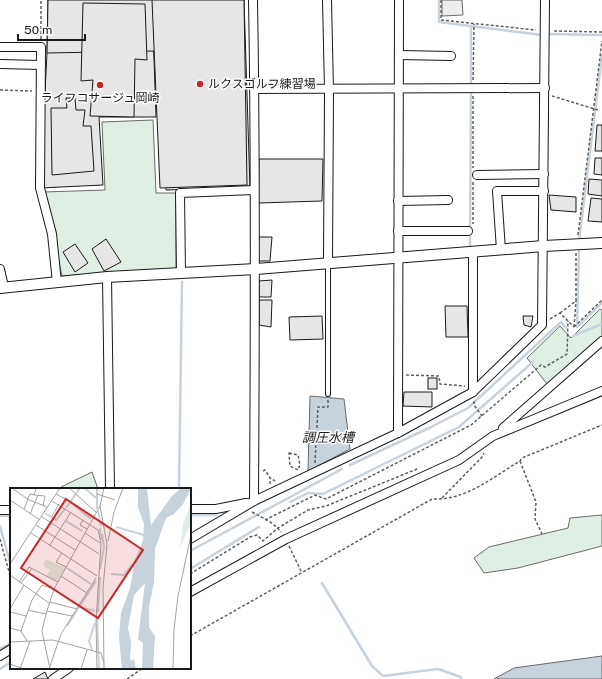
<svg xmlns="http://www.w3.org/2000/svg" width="602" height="679" font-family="'Public Sans','Noto Sans JP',sans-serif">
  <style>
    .green { fill: #e0efe3; stroke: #6a6a6a }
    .parking { fill: #ededed; stroke: #6a6a6a }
    .water { fill: #c6d2dc; stroke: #6a6a6a }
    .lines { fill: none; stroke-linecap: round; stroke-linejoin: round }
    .stream { stroke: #c6d2dc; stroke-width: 2.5 }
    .building { fill: #e6e6e6; stroke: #1a1a1a }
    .service-casing { stroke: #1a1a1a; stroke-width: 6 }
    .minor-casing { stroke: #1a1a1a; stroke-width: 10 }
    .tertiary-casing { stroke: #1a1a1a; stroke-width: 12 }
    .path { stroke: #5f5f5f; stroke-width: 1.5; stroke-dasharray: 3 2; stroke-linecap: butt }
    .service { stroke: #fff; stroke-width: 4 }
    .minor { stroke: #fff; stroke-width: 8 }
    .tertiary { stroke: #fff; stroke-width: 10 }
    .poi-dot { fill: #c62828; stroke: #fff; stroke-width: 1.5 }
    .labels { text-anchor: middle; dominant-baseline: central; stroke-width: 3; stroke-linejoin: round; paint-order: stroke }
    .poi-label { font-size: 12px; fill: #1a1a1a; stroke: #fff; text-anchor: start }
    .water-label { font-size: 13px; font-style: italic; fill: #1a1a1a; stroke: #fff }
    .inset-river { fill: none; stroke: #c6d2dc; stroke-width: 2 }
    .inset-road { fill: none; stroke: #a3a3a3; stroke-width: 1 }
    .view { fill: #c62828; fill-opacity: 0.15; stroke: #c62828; stroke-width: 2 }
    .inset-edge { fill: none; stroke: #1a1a1a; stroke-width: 2 }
  </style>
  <rect width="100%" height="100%" fill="#fff"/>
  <g class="green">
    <polygon points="153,120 156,193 176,193 176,269 62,276 44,192 105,190 102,122"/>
    <polygon points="600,309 602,310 602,338 560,376 547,384 527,358 560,326 571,338"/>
    <polygon points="92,472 98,489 61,489 61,487"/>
    <polygon points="602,515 602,546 518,568 484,573 474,558 489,547 568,528 570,518"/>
  </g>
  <polygon class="parking" points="442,0 462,0 463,15 442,16"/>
  <g class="water">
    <polygon points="310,396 344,399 350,449 308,471"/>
    <polygon points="602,656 602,679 494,679 514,668"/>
  </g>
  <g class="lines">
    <g class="stream">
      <polyline points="439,0 439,22 542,35"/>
      <polyline points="548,34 602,35"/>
      <polyline points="471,86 471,26"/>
      <polyline points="579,241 602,55"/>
      <polyline points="470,248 471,91"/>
      <polyline points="577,327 579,246"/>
      <polyline points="577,327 602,303"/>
      <polyline points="573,336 602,324"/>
      <polyline points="350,465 429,428 468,408 561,322 566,328"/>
      <polyline points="179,489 182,282"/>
      <polyline points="290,502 308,493 323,494 459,427 533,362"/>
      <polyline points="190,515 216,515"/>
      <polyline points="0,516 11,516"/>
      <polyline points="0,526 11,566"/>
      <polyline points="190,551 342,469"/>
      <polyline points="190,569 259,527"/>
      <polyline points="322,583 372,666 383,676 438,669 461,677 461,679"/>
      <polyline points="0,649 11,643"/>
      <polyline points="0,669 11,662"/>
    </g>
  </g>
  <g class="building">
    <polygon points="48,0 152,0 156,117 99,117 103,185 40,188 47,53"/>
    <polygon points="48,0 244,0 250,188 166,190 154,51 47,53"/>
    <polygon points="152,0 244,0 247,185 160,188"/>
    <polygon points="83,3 145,4 147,60 135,59 134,117 90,116 93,80 81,81"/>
    <polygon points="66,98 75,98 76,110 85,110 83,126 91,126 94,171 52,175 51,108 67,108"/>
    <polygon points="597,125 602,125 602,151 595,151"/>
    <polygon points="595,158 602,158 602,175 594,174"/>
    <polygon points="259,159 323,159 322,201 258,203"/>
    <polygon points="589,179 602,180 602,196 588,194"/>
    <polygon points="549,195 576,197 576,212 551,210"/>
    <polygon points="591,198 602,199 602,222 588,221"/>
    <polygon points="258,237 272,237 270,261 258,261"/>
    <polygon points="106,239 121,262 104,271 92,249"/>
    <polygon points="75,244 88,263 75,272 63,252"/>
    <polygon points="272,280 271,297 259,297 259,281"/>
    <polygon points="259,300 272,300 271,327 259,325"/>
    <polygon points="445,306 467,306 468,337 446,337"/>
    <polygon points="322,316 323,339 290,340 289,317"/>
    <polygon points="523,316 533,316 531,327 524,325"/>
    <rect x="428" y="378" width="9" height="11"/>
    <polygon points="404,392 432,392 432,407 403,406"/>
    <polygon points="45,672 48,679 33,679"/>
  </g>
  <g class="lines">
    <g class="service-casing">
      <polyline id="service" points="328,264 328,394"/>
    </g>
    <g class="minor-casing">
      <g id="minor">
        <path d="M253,0C256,167 255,334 254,501"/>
        <polyline points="327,0 329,90 328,264"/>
        <polyline points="0,47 41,47 40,188 52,234 57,283"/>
        <polyline points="399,55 451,56"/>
        <polyline points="0,64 41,65"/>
        <polyline points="255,89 545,88"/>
        <polyline points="477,175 544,174"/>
        <polyline points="398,201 448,200"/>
        <polyline points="398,231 468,231"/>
        <polyline points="501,250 497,191 544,191"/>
        <polyline points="0,269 4,287"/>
        <polyline points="181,273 180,193 254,190"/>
        <polyline points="107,277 110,489"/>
        <polyline points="473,392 473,252"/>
        <polyline points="503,428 602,341"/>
        <polyline points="398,433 399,0"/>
        <polyline points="190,509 216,509 246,503"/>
        <polyline points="0,510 11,510"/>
        <polyline points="190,539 254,501 398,433 473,392 542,325 545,0"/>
        <polyline points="190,592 286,539 459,460 493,436 602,391"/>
        <polyline points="0,656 11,649"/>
        <polyline points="53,679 69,668"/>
      </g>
    </g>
    <g class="tertiary-casing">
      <polyline id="tertiary" points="0,288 107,277 256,269 544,246 602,243"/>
    </g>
    <g class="path">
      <polyline points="441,0 441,20 536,30"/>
      <polyline points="554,31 602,32"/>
      <polyline points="41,39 41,0"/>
      <polyline points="473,80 474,24"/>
      <polyline points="0,90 32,91"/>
      <polyline points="473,96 473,168"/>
      <polyline points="552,96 598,110"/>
      <polyline points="473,182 473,224"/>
      <polyline points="578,235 602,41"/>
      <polyline points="560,313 576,301 576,253"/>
      <polyline points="550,319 560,313 574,327"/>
      <polyline points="574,327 602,300"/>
      <polyline points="574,327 576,301"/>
      <polyline points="406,375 439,376 440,384 465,386"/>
      <polyline points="474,401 474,405 482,416"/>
      <polygon points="289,453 298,455 300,465 298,470 290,466"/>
      <polyline points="520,461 536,502 535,519 542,534"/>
      <polyline points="315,463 318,407 328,407 328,400"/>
      <polyline points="263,471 265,470 270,478 275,481"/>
      <polyline points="270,484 270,478"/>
      <polyline points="442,498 482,457 484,453"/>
      <path d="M252,512C264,519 272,521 281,532"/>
      <polyline points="265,520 315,495 326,499 471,425 541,365 545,367 567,354 568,321"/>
      <polyline points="0,539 11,579"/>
      <polyline points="289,546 302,573"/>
      <polyline points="190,574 250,537 257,535 263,541 278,528 308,510 326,506 417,469"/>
      <path d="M190,636L432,499C465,501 493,477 520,461L522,458L602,425"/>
      <polyline points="127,679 143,668"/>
    </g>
    <use href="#service" class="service"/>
    <use href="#minor" class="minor"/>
    <use href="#tertiary" class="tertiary"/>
  </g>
  <g class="poi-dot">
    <circle cx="200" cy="84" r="4"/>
    <circle cx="100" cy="85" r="4"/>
  </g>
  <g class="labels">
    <g class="poi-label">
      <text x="208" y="84">ルクスゴルフ練習場</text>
      <text x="100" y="98" text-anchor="middle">ライフコサージュ岡崎</text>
    </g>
    <g class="water-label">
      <text x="328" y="437">調圧水槽</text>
    </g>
  </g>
  <g transform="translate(10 488)">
    <rect width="181" height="181" fill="#fff"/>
    <path d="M181,15V35L170,60L173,36ZM36,71L55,80L47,93L36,89L40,82L33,77Z" fill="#e0efe3"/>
    <path d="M128,0H137L141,37L162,8L171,0L181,1L173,16L164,26L156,30L145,61L144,95L139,118V139L145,148L143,181H132L133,155L128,151L135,95L124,107L118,140L121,154L120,170L121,173L124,171L126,181H112L109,149L111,125L120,100L125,71L133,53L134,36L128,19Z" fill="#c6d2dc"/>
    <path class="inset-river" d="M75,0L86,10M87,0V21M60,14L81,31M56,20L70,0M88,23L91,38M35,25L46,32L55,21M56,33L72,43M106,39L134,47M90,40L91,52M57,80L81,96M90,81L94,59L92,46M101,86L114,87L122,77L125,79M70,119L85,123M88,124L90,89M87,128L89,181M57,138L86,93M82,162L79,153L85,135"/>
    <path class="inset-road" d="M2,0L19,12L37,19M59,0L86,24M46,6L59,13M87,6L105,12M24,7L35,8L33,18M0,12L30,32M42,13L88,42L91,55L86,134L87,181M90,18L97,56L93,100L94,181M14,21L20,6L24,7L26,0M20,26L28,7M42,28L49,16M32,29L89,66M73,32L70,37L77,41M26,37L65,62M21,45L87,88M75,45L90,55M98,53L104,24L113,0M40,57L61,24M52,65L46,74L56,79M0,76L50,0M0,87L39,115M51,88L77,105M9,94L19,79L48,94M11,95L22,80M40,114L67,121M0,121L14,97M18,122L36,126M37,123L62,128M0,124L16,128M0,140L11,143L17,153M11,143L22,112L32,97L44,101M0,154L43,152L91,165L94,175M0,176L14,181M10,181L20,153M39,181L51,146L86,90M40,181L32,143L36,126L44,101L90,18L94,0M71,181L77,162M163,181L164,141L168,108L181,47"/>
    <path class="view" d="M56,11L133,62L88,130L11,80Z"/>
    <rect width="181" height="181" class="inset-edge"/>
  </g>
  <path d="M18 34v6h67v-6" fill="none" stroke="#1a1a1a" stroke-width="2"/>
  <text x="24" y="34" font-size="12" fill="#1a1a1a" stroke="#ffffff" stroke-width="3" paint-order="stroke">50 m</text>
</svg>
